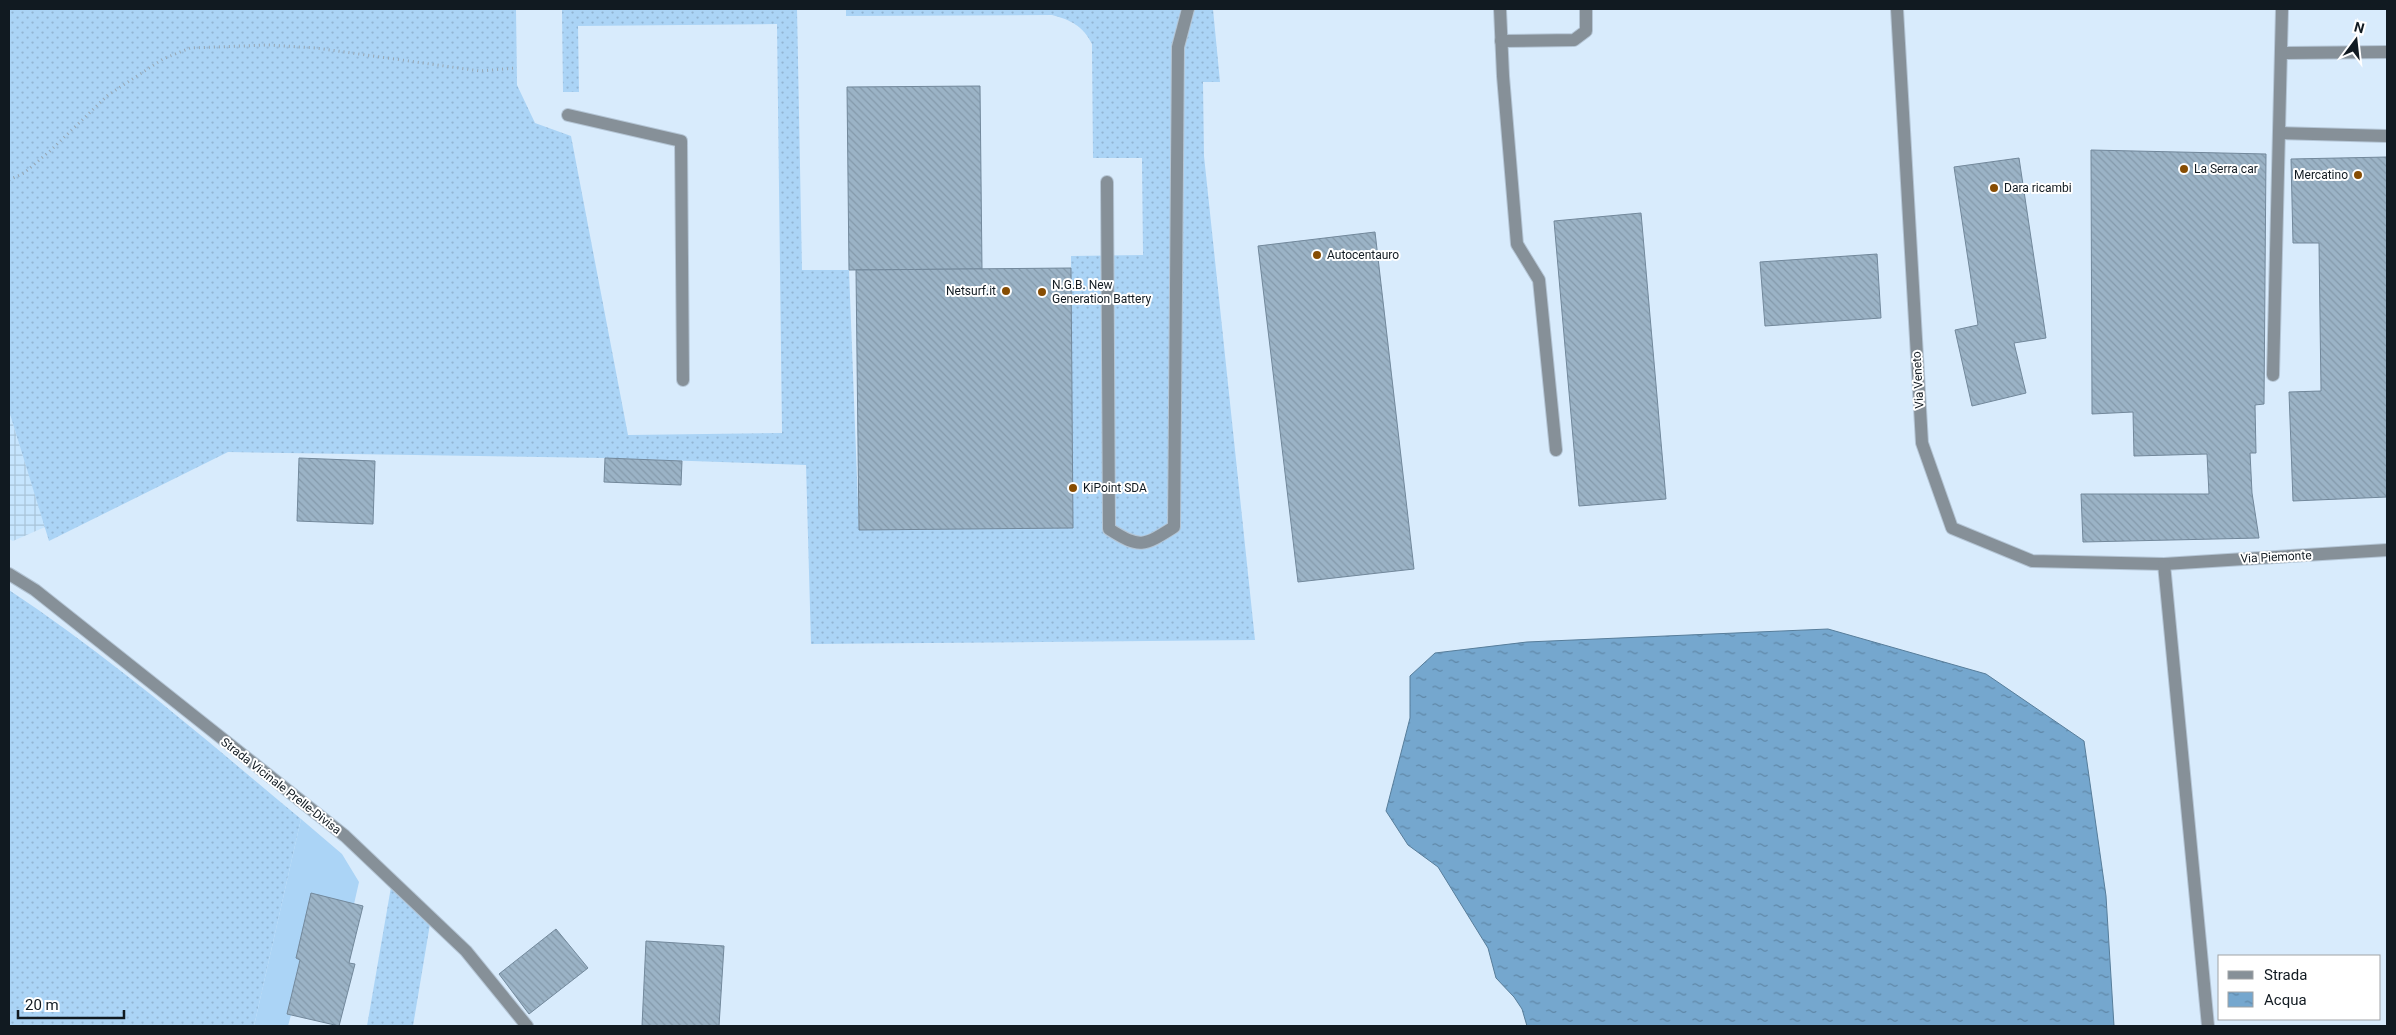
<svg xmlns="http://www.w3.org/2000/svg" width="2396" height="1035" font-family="Roboto,sans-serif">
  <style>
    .industrial { fill: url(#industrial-grid) }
    .grass { fill: url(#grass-dots) }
    .garden { fill: #abd4f6 }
    .water { fill: url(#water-ripples); stroke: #577d9a }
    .building { fill: url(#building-back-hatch); stroke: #72889b }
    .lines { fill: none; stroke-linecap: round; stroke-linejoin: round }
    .service-casing { stroke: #b4c5d5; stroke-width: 14 }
    .minor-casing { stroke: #b4c5d5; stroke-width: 14 }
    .path { stroke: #97a7b4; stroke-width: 3; stroke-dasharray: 1 4; stroke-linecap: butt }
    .service { stroke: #869098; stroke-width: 12 }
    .minor { stroke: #869098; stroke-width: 12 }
    .poi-dot { fill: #874d03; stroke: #fff; stroke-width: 2 }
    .labels { text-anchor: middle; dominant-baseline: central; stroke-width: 4; stroke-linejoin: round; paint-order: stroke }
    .poi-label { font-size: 12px; fill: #111a21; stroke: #fff; text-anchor: start }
    .street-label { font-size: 12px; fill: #111a21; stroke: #fff }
  </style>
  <defs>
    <pattern id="industrial-grid" width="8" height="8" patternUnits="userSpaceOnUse" patternTransform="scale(1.25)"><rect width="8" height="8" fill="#c6e5fe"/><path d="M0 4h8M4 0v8" fill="none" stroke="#a9c4d9"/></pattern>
    <pattern id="grass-dots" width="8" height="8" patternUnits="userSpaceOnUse" patternTransform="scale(1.25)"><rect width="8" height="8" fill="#abd4f6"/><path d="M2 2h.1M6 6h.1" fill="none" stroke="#92b5d3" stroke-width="1.8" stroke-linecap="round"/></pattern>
    <pattern id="water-ripples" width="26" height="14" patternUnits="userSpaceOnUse" patternTransform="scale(1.25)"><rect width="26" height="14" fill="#75a7ce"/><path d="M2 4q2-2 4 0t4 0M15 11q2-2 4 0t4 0" fill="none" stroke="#5f87a7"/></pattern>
    <pattern id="building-back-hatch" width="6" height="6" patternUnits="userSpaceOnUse" patternTransform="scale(1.25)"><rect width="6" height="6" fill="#9bb3c6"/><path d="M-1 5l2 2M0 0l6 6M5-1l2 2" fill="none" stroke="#8499aa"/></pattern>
  </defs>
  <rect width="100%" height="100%" fill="#d8ebfc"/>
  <polygon class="industrial" points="9,411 45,527 13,541 9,539"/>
  <g class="grass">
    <path d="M9,9H516L517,85L535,123L571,136L628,435L782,433L777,24L578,26L579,92H563L562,9H797L802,270H849L859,530L1073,527L1071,256L1143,255L1142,158H1093L1092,44C1083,26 1071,20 1052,15L846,16V9H1213L1220,82H1203L1204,156L1255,640L811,644L806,465L605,458L228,452L49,541L9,411Z"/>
    <path d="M9,590C112,658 206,740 301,819L254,1026H9Z"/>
    <polygon points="391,887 430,924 413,1026 367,1026"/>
  </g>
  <polygon class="garden" points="301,819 342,854 359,882 354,904 311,894 296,958 300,960 287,1014 291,1015 288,1026 254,1026"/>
  <polygon class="water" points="1828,629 1986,674 2084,741 2106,896 2114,1026 1527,1026 1522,1009 1514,997 1496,978 1488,948 1438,867 1408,845 1386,811 1410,718 1410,676 1435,653 1527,642"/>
  <g class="building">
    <polygon points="980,86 982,269 849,270 847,87"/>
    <polygon points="2091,150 2266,154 2264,404 2255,405 2256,453 2250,453 2252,493 2259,538 2083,542 2081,494 2209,494 2207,454 2134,456 2133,412 2092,414"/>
    <polygon points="2387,157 2387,497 2293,501 2289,392 2321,391 2319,243 2293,243 2291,159"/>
    <polygon points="2019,158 2046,338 2014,343 2026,393 1972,406 1955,330 1978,325 1954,167"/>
    <polygon points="1641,213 1666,499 1579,506 1554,221"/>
    <polygon points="1375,232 1414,569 1298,582 1258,246"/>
    <polygon points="1877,254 1881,318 1765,326 1760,262"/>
    <polygon points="1071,268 1073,528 859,530 856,270"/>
    <polygon points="299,458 375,461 373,524 297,521"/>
    <polygon points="605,458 682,461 681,485 604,482"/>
    <polygon points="311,893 363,906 349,963 355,964 339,1026 287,1014 300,960 296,958"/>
    <polygon points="556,929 588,968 529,1014 499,974"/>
    <polygon points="646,941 724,946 719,1026 642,1026"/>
  </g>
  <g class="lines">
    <g class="service-casing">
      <g id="service">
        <polyline points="1500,9 1503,76 1517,244 1539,280 1556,450"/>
        <polyline points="1501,41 1574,40 1586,31 1586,9"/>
        <polyline points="2281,53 2387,52"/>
        <polyline points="568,115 681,141 683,380"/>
        <polyline points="2279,133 2387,136"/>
        <polyline points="2273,375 2282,9"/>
      </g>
    </g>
    <g class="minor-casing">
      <g id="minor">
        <polyline points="1897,9 1922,443 1952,528 2032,561 2164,564 2387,550"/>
        <path d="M1107,182L1109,529C1140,549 1144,546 1174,527L1178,47L1188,9"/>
        <polyline points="2164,564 2208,1026"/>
        <polyline points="9,574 35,590 345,836 466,951 527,1026"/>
      </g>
    </g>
    <polyline class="path" points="9,180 24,173 50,151 108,95 163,59 190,48 268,45 316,48 480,71 516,68"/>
    <use href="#service" class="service"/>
    <use href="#minor" class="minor"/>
  </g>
  <g class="poi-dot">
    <circle cx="2184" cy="169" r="5"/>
    <circle cx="2358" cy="175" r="5"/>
    <circle cx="1994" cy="188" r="5"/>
    <circle cx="1317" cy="255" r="5"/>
    <circle cx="1006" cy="291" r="5"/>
    <circle cx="1042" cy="292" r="5"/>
    <circle cx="1073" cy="488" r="5"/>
  </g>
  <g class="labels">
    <g class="poi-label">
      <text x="2194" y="169">La Serra car</text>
      <text x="2348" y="175" text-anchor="end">Mercatino</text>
      <text x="2004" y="188">Dara ricambi</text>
      <text x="1327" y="255">Autocentauro</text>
      <text x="1052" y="285">N.G.B. New<tspan x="1052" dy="14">Generation Battery</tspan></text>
      <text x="996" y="291" text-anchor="end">Netsurf.it</text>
      <text x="1083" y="488">KiPoint SDA</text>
    </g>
    <g class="street-label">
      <text transform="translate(1918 380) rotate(-93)">Via Veneto</text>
      <text transform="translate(2276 557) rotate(-3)">Via Piemonte</text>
      <text transform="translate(281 786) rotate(38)">Strada Vicinale Prelle-Divisa</text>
    </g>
  </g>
  <rect width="2396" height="1035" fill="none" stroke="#111a21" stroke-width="20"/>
  <rect x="2218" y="955" width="162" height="65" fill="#ffffff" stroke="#a0a3a6"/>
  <rect x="2228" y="971" width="25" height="8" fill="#869098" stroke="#a0a3a6"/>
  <text x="2264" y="980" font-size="15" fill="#111a21">Strada</text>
  <rect x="2228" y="992" width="25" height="15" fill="url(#water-ripples)" stroke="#a0a3a6"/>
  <text x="2264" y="1005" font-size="15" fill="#111a21">Acqua</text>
  <g transform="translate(2356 40) rotate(15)" stroke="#ffffff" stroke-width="4" paint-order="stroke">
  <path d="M0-4L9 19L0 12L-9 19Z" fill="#111a21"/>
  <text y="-8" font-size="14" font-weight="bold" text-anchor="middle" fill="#111a21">N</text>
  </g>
  <path d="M18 1010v8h106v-8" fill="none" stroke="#111a21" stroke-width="2.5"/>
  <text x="25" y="1010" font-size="15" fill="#111a21" stroke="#ffffff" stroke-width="4" paint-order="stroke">20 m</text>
</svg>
